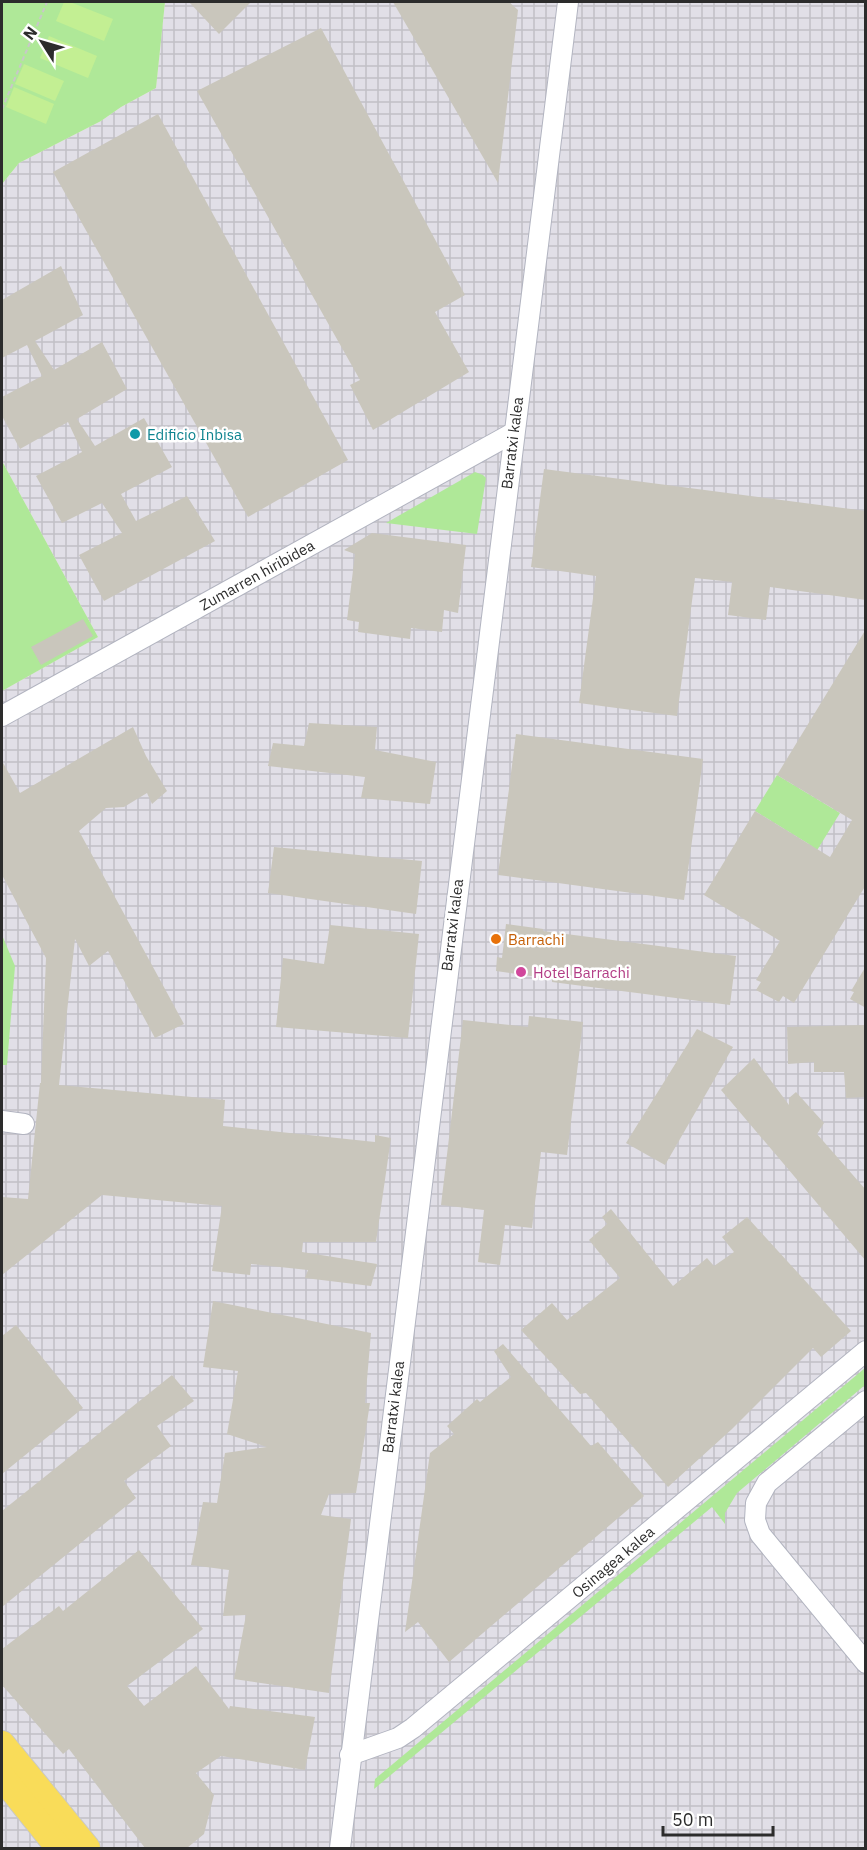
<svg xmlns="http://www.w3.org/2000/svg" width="867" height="1850" font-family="'IBM Plex Sans',sans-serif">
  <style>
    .industrial { fill: url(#industrial-grid) }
    .grass { fill: #afe898 }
    .pitch { fill: #c3ef93 }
    .building { fill: #c9c6bc }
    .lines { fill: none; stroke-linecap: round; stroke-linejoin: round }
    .minor-casing { stroke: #b2b4c0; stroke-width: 22 }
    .major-casing { stroke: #c8c8c8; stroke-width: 28 }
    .path { stroke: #c8c8c8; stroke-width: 2; stroke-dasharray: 4.5 3; stroke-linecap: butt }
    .minor { stroke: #fff; stroke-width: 20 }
    .major { stroke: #f9dc59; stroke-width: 26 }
    .culture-dot { fill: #0f9aa8; stroke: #fff; stroke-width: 2 }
    .food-dot { fill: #e8710a; stroke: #fff; stroke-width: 2 }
    .hotel-dot { fill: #d1479c; stroke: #fff; stroke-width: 2 }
    .labels { text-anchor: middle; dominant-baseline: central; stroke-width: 5; stroke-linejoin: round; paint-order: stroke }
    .culture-label { font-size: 15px; fill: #0d838f; stroke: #fff; text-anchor: start }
    .street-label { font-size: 15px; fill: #2c2c2c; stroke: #fff }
    .food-label { font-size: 15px; fill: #c56008; stroke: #fff; text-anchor: start }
    .hotel-label { font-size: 15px; fill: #b23c85; stroke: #fff; text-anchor: start }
  </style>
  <defs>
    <pattern id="industrial-grid" width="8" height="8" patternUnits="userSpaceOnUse" patternTransform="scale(1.5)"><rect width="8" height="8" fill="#e1dfe7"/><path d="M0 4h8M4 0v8" fill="none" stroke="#c1c0c6"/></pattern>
  </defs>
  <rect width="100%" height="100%" fill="#eee8de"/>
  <polygon class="industrial" points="165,2 865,2 865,1848 2,1848 2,691 98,637 2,461 2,184 19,163 101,121 121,107 156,88"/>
  <g class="grass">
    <polygon points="2,2 165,2 156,88 121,107 101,121 19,163 2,184"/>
    <polygon points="2,461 98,637 2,691"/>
    <polygon points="475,472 483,475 486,478 477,534 386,523"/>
    <polygon points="777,775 840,813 784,904 778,901 812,846 755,811"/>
    <polygon points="2,935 15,966 7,1065 2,1065"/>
    <polygon points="865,1368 865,1385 737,1493 725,1513 725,1524 712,1507 374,1789 375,1779"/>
  </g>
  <g class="pitch">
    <polygon points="64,2 70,2 113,19 104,41 56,21"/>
    <polygon points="49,36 97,56 88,78 40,58"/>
    <polygon points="24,64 64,81 55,101 15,84"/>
    <polygon points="14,87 54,104 46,124 6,107"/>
  </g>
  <g class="building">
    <polygon points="189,2 251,2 219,34"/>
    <polygon points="393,2 509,2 518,10 498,183"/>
    <polygon points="321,28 465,295 435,312 469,372 373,430 350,385 360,380 197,91"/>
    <polygon points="158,114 348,460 248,517 53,172"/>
    <polygon points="61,266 83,315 35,341 54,370 102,342 127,389 77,419 95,446 144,418 172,467 121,494 136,521 187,496 215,541 104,601 79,555 122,533 102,503 62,523 36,476 82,452 68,422 20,449 2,416 2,397 42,376 27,345 2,358 2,300"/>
    <polygon points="544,469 866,511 866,600 770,587 766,620 728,615 732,582 695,578 677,716 579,703 596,576 531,567"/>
    <polygon points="372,533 466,545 458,613 444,610 442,632 411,628 410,639 358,632 359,622 347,620 355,554 344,550"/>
    <polygon points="83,619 93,636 41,665 31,647"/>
    <polygon points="866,629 866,885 794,1003 783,996 779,1002 756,990 761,982 756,980 780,941 704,895 755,811 830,857 852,820 777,775"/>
    <polygon points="309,723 377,727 375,750 436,762 430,804 361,798 365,777 268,766 273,743 304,746"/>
    <polygon points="133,727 146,756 167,791 152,804 147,793 124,807 106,808 79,831 184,1024 155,1038 108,951 89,966 75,939 59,1085 225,1100 223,1126 375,1142 375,1135 391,1138 376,1242 303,1242 302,1252 377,1264 371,1286 305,1278 308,1270 251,1264 250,1275 212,1271 222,1206 102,1195 2,1275 2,1197 28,1199 40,1083 41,1083 46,958 2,875 2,761 20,793"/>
    <polygon points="516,734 703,759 684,900 498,875"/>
    <polygon points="274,847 422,861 416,914 268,893"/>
    <polygon points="506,924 543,929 543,931 736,956 730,1005 552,982 552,979 496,971 497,957 502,958"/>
    <polygon points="330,925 419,934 408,1038 276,1027 283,958 324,964"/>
    <polygon points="866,966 866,1008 850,999 854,992 851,991"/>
    <polygon points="529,1016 583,1022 567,1155 541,1152 532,1228 505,1225 500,1265 478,1262 484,1210 441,1205 463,1020 528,1027"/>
    <polygon points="866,1025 866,1097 846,1098 844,1072 814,1072 814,1062 788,1064 787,1027"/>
    <polygon points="697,1029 733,1047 665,1165 626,1143"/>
    <polygon points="754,1058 789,1105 789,1098 796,1092 824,1123 817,1134 866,1190 866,1261 721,1090"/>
    <polygon points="611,1209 673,1286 707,1258 714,1266 734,1252 722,1237 747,1217 851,1331 821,1357 813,1348 732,1429 668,1487 586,1393 580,1394 521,1330 552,1303 567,1320 620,1278 589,1240 607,1224 602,1217"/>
    <polygon points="213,1301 371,1333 365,1403 370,1403 356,1493 329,1494 321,1515 351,1519 329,1693 234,1679 246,1615 223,1616 229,1570 191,1565 203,1502 217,1503 225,1453 267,1447 227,1434 238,1371 203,1367"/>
    <polygon points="16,1325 83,1408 2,1474 2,1336"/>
    <polygon points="503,1344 591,1446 598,1442 644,1496 449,1662 418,1622 405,1632 430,1453 454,1434 447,1426 477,1399 480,1402 511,1377 494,1351"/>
    <polygon points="172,1375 194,1401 157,1426 171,1446 124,1481 136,1498 2,1607 2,1511"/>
    <polygon points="139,1550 203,1629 127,1686 144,1706 196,1666 229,1709 230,1706 315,1717 305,1770 221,1756 196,1773 214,1795 204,1834 187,1848 145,1848 69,1749 63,1754 2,1685 2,1649 59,1606 63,1611"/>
  </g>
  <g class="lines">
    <g class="minor-casing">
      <g id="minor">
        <polyline points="2,716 513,433"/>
        <polyline points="2,1121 24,1124"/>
        <polyline points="866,1401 767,1483 756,1503 755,1520 760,1534 866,1663"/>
        <polyline points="350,1755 398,1738 413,1728 866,1351"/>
        <polyline points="340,1848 568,2"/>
      </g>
    </g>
    <g class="major-casing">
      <g id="major">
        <polyline points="2,1744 87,1848"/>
        <polyline points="2,1777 59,1848"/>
      </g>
    </g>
    <polyline class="path" points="2,109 47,2"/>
    <use href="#minor" class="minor"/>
    <use href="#major" class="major"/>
  </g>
  <circle class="culture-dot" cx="135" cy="434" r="6"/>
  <circle class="food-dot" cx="496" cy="939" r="6"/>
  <circle class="hotel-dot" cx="521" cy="972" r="6"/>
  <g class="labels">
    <g class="culture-label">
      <text x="147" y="434">Edificio Inbisa</text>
    </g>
    <g class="street-label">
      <text transform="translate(512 443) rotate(-83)">Barratxi kalea</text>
      <text transform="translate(257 575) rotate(-29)">Zumarren hiribidea</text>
      <text transform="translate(452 925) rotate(-83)">Barratxi kalea</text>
      <text transform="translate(393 1407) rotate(-83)">Barratxi kalea</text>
      <text transform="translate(613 1562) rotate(-40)">Osinagea kalea</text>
    </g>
    <g class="food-label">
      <text x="508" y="939">Barrachi</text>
    </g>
    <g class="hotel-label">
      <text x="533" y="972">Hotel Barrachi</text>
    </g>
  </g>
  <rect width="867" height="1850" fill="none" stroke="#2c2c2c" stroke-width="6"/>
  <g transform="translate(42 42) rotate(307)" stroke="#ffffff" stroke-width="4.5" paint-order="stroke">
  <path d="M0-4.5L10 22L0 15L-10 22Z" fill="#2c2c2c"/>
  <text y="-9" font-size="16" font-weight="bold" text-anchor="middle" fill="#2c2c2c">N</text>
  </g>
  <path d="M663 1826v9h110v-9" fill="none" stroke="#2c2c2c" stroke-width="3"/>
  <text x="672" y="1826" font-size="18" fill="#2c2c2c" stroke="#ffffff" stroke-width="4.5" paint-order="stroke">50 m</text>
</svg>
